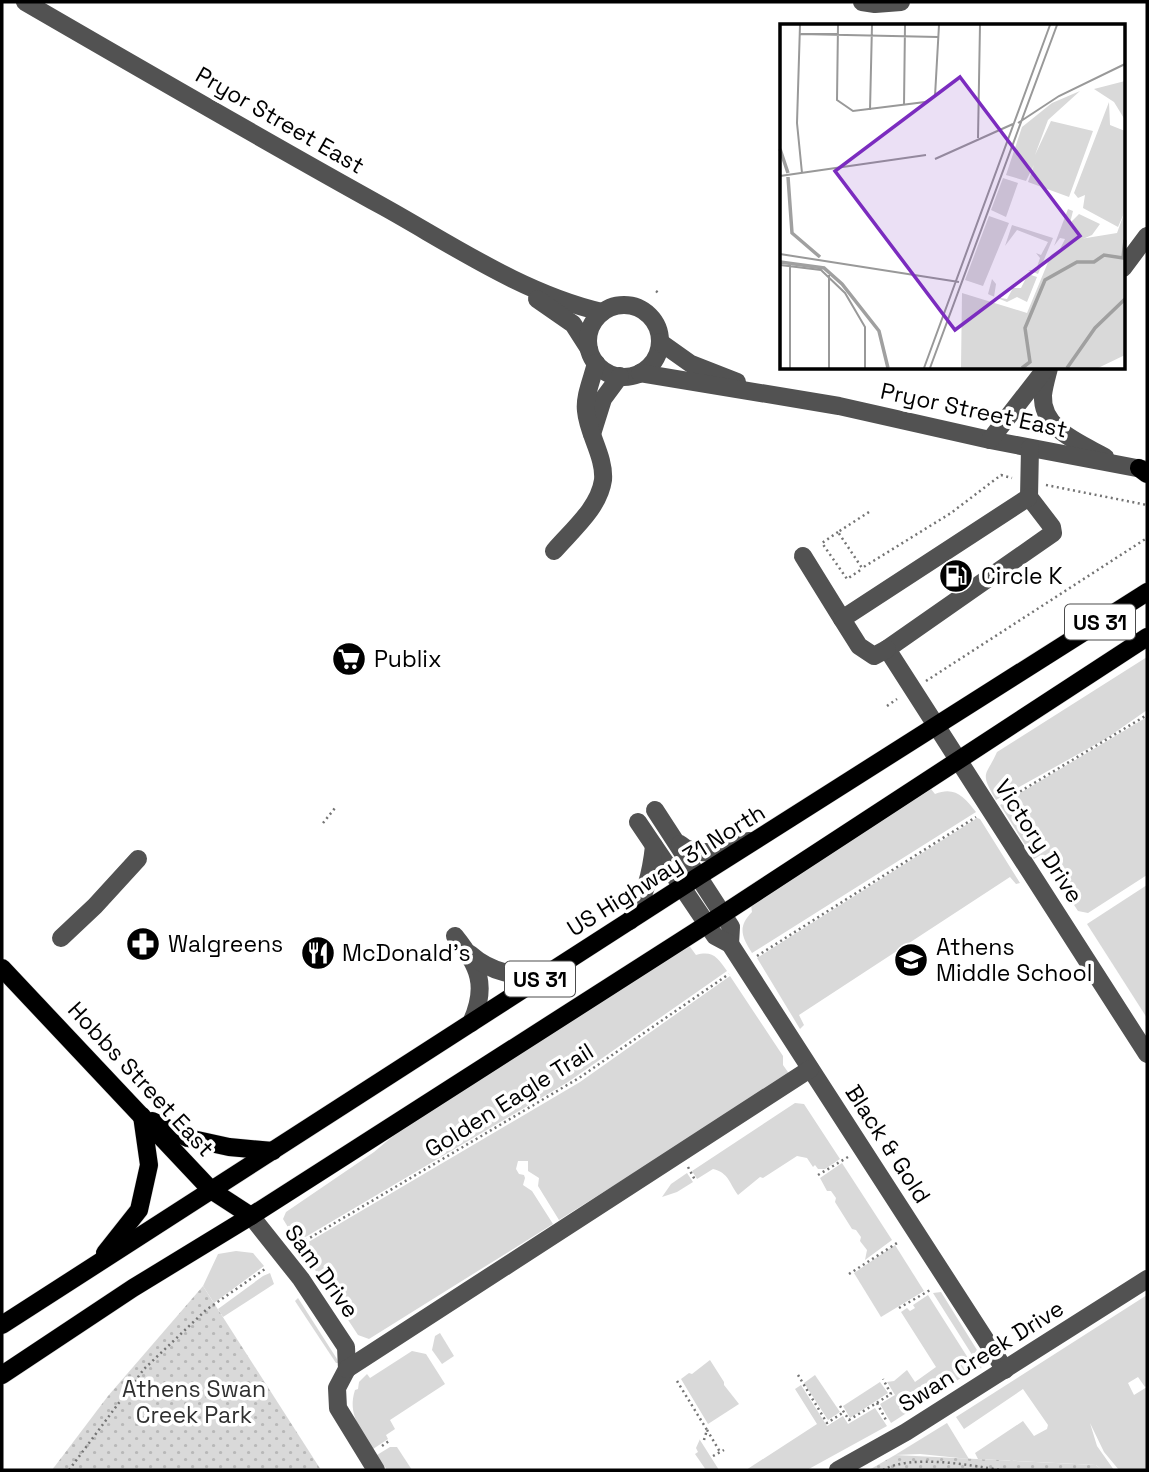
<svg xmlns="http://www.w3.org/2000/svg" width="1149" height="1472" font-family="'Space Grotesk',sans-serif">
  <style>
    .green { fill: #d9d9d9 }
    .park { fill: url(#park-dots) }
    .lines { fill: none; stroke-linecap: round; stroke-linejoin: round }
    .major-casing { stroke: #dbdbdb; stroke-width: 19 }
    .path { stroke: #747474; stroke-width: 2.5; stroke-dasharray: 2 3.5; stroke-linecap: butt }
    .minor { stroke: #525252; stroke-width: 18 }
    .major { stroke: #000; stroke-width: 18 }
    .labels { text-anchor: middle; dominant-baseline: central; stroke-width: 7; stroke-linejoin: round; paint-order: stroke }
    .shield { fill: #fff; stroke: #4c4c4c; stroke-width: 2 }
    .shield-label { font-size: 21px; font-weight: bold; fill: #000 }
    .street-label { font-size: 23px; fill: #000; stroke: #fff }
    .poi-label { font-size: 23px; fill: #000; stroke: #fff; text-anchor: start }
    .park-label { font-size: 23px; fill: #303030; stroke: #fff }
    .inset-river { fill: none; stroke: #a0a0a0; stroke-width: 3.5 }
    .inset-road { fill: none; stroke: #999; stroke-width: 2 }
    .view { fill: #7b2cbf; fill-opacity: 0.15; stroke: #7b2cbf; stroke-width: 3.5 }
    .inset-edge { fill: none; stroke: #000; stroke-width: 3.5 }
  </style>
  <defs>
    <pattern id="park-dots" width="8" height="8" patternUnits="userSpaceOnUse" patternTransform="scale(1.75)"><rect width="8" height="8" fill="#d9d9d9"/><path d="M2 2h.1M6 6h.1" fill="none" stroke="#b8b8b8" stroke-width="1.8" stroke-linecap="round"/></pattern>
  </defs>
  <rect width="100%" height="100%" fill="#fff"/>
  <g class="green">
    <path d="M1147,657V710L1107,738L996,800C979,771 986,777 997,752Z"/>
    <polygon points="1147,717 1147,875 1088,913 1078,911 1041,855 1034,859 1000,805"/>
    <path d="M931,789L935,794C955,786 964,797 976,812L752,953C742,937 737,927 752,912L751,905Z"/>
    <polygon points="977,818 980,819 1020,883 1016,884 1010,877 799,1015 804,1025 800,1029 757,958"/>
    <polygon points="1147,885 1147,1018 1087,924"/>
    <path d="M688,944L696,955C713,950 718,958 727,971L568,1082L297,1242L283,1219L286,1212L374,1152L399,1131Z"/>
    <polygon points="730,976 783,1056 783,1065 790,1075 559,1220 538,1186 539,1178 528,1171 528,1161 518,1161 516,1169 519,1174 524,1175 525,1178 523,1185 532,1191 553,1224 369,1339 358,1335 300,1247 580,1082"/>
    <path d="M795,1103L804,1104L840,1159L825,1169H818L815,1165L813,1167L807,1158L797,1156L763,1178L760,1177L738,1195C729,1183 729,1173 713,1169L697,1179L692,1171Z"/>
    <polygon points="842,1163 892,1240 865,1260 867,1250 860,1241 861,1237 856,1230 852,1229 835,1202 836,1198 831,1191 827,1191 820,1178"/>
    <polygon points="687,1173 693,1182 677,1192 662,1197 671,1184"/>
    <polygon points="895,1245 924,1291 881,1317 854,1273"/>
    <polygon points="236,1251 253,1253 264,1266 214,1303 203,1286 218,1254"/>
    <polygon points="270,1273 274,1284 223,1317 218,1309 263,1276"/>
    <polygon points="941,1292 977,1350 975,1353 977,1358 981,1356 983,1362 981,1369 933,1293"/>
    <polygon points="928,1295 975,1369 891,1423 880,1404 895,1395 887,1382 894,1381 907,1370 915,1382 936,1367 901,1312 907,1308 910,1311 915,1308 913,1305"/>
    <polygon points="1147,1295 1147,1385 1145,1387 1138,1377 1128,1383 1134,1395 1147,1387 1147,1470 1119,1470 1104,1452 1090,1423 1097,1446 1114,1470 1102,1470 1096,1465 978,1459 975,1453 1023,1421 1034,1436 1047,1429 1048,1425 1023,1389 964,1429 956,1417"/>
    <polygon points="298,1298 337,1359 339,1363 336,1363 295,1301"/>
    <polygon points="440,1333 454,1356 442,1364 432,1350 435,1336"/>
    <path d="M412,1351L426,1354L445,1384L390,1420L395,1429L386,1435L388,1439L373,1449C361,1430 347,1414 355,1390L358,1389L359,1382L367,1374L370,1378Z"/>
    <polygon points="710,1360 724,1382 724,1385 739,1404 708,1424 681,1379 689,1373 692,1374"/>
    <polygon points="815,1375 840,1412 828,1420 804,1383"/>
    <polygon points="880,1382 888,1393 850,1418 843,1406"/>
    <polygon points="801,1385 827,1426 843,1416 848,1424 875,1408 887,1426 807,1470 746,1470 817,1424 795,1389"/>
    <polygon points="947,1423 969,1459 920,1454 895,1455"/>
    <polygon points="700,1439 700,1440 719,1470 706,1470 695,1454 698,1452 696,1448"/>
    <polygon points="390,1447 397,1447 412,1470 387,1470 377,1455"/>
  </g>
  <g class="park">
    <polygon points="203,1286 321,1470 52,1470 108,1396"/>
    <polygon points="895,1455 1096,1465 1102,1470 869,1470"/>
  </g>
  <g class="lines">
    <g class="major-casing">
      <g id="major">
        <polyline points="1139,468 1147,474"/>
        <polyline points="2,968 211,1190 251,1216"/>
        <polyline points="152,1121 188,1138 229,1147 273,1151"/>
        <polyline points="105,1253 139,1210 149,1165 142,1116"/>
        <polyline points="2,1325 699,876 1147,592"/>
        <polyline points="2,1375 133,1288 251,1216 723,914 1147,637"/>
      </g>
    </g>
    <g class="path">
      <polyline points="656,291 660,294"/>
      <polyline points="1046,485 1147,505"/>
      <polyline points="869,512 838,532 862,568 951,513 1001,475 1012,478"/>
      <polyline points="838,532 822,543 847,579 862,569"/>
      <polyline points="926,681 1147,538"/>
      <polyline points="887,706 897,699"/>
      <polyline points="1006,800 1147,715"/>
      <polyline points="323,823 335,808"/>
      <polyline points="757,956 976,817"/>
      <polyline points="688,1167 695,1180"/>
      <polyline points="818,1175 848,1157"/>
      <polyline points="296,1246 579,1078 729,974"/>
      <polyline points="849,1274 897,1243"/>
      <polyline points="899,1308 932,1289"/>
      <polyline points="798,1375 827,1423 844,1412"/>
      <polyline points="677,1381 707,1430 704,1440"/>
      <polyline points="877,1403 887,1422"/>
      <polyline points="840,1406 849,1420 891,1394 883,1379"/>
      <polyline points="707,1430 720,1452"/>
      <polyline points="382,1446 389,1441"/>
      <polyline points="713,1456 724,1450"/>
      <polyline points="69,1470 144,1369 206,1310 265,1269"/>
      <path d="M883,1470C911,1454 970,1465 1000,1470"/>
    </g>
    <g class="minor">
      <path d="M25,2C144,71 263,140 384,207C454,246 524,294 602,312"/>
      <polyline points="862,2 875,4 901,2"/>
      <polyline points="1123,268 1147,236"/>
      <polyline points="537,299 573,324 589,349"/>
      <circle cx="624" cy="341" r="36"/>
      <polyline points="660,342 691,364 737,382"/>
      <path d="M1049,368C1047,376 1044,386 1043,395C1041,429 1080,443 1105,457"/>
      <polyline points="640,373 839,406 990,440 1147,470"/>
      <polyline points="592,434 603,399 620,376"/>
      <polyline points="990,440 1046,368"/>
      <polyline points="1030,448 1029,497 1052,527 1053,533 887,649 1147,1054"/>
      <path d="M554,551C572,530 599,508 603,480C605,457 588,434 586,411C584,396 593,377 596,363"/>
      <polyline points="803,556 842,619"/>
      <polyline points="887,649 874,656 859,646 842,619 1029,497"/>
      <polyline points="655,810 731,927 730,944"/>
      <polyline points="638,822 715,936 730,944 1005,1370"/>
      <path d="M680,844C699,861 727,847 749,841"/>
      <path d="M630,921C645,897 651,874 654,846"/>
      <path d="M455,936C479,966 488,986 471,1023"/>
      <polyline points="61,938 95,906 138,859"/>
      <path d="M470,954C491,973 516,976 543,977"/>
      <polyline points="251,1216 301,1279 346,1347 347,1369 337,1388 338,1408 376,1470"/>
      <polyline points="347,1369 810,1069"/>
      <polyline points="838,1470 906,1432 1147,1279"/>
    </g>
    <use href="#major" class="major"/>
  </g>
  <defs>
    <g id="fuel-disc" transform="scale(1.75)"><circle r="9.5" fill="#000" stroke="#fff"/><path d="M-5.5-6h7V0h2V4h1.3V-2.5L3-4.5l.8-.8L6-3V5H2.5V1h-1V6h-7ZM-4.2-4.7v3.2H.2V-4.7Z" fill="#fff"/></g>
    <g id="supermarket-disc" transform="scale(1.75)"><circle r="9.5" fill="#000" stroke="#fff"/><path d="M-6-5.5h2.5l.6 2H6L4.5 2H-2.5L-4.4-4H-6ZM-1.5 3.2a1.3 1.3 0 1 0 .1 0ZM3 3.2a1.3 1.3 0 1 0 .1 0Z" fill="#fff"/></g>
    <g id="pharmacy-disc" transform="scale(1.75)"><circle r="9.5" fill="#000" stroke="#fff"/><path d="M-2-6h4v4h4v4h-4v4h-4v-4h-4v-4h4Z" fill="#fff"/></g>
    <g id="restaurant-disc" transform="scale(1.75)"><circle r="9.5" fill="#000" stroke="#fff"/><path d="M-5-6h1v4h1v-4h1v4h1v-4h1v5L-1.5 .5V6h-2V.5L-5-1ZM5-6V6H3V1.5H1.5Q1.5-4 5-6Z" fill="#fff"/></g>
    <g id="school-disc" transform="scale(1.75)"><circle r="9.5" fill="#000" stroke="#fff"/><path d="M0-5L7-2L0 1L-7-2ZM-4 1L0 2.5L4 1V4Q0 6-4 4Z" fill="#fff"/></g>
  </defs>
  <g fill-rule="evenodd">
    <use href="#fuel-disc" x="956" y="576"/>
    <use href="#supermarket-disc" x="349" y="659"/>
    <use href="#pharmacy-disc" x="143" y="944"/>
    <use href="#restaurant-disc" x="318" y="953"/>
    <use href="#school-disc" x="911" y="960"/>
  </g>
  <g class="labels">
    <g class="shield">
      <rect x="1065" y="604.5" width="70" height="35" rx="5"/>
      <rect x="505" y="961.5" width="70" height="35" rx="5"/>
    </g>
    <g class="shield-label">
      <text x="1100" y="622">US 31</text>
      <text x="540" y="979">US 31</text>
    </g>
    <g class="street-label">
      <text transform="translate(280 120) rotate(30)">Pryor Street East</text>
      <text transform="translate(974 410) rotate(12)">Pryor Street East</text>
      <text transform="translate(1039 841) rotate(57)">Victory Drive</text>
      <text transform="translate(666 870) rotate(-32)">US Highway 31 North</text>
      <text transform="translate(141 1079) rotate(47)">Hobbs Street East</text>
      <text transform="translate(509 1100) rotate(-32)">Golden Eagle Trail</text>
      <text transform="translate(888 1144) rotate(57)">Black &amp; Gold</text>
      <text transform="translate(322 1271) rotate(54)">Sam Drive</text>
      <text transform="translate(981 1356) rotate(-32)">Swan Creek Drive</text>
    </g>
    <g class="poi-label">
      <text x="981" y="576">Circle K</text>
      <text x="374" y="659">Publix</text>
      <text x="168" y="944">Walgreens</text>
      <text x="936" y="947">Athens<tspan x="936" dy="26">Middle School</tspan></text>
      <text x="342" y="953">McDonald's</text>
    </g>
    <g class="park-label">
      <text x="194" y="1389">Athens Swan<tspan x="194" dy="26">Creek Park</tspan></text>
    </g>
  </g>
  <g transform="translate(780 24)">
    <rect width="345" height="345" fill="#fff"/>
    <path d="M345,57V96L334,78L314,65ZM300,67L268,96L255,131L271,97L313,107L289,173L248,158L254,141L246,157L226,151L242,103L272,79ZM329,78L330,101L345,107V187L338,203L303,184L305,171L298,174L294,169ZM223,154L238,159L226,193L211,186ZM288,185L293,187L290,199L299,190L320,200L312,211L280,225L285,215L280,214L274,222ZM209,192L229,199L203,262L185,256ZM232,201L273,214L258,250L248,246H256L260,234L256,229L261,231L268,218L237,206L225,222ZM248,250L257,253L247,278L237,273L227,278L210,271L208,270L212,255L216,260L214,273L227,275L233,264H241Z" fill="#d9d9d9"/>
    <path d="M345,187V331L318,344H181L182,269L247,289L271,231L294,216L337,209Z" fill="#d9d9d9"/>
    <path class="inset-river" d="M0,125L8,149M8,153L12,209L40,233M0,238L44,244L62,260L99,307L108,344M242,344L250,338L245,304L265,256L297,238H314L324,231L343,234L345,216M287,344L315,304L345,275"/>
    <path class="inset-road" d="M20,1L17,99L22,149M58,1L57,76L73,87L145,78L155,72L159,1M20,10L158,13M21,10H57M124,81L125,1M90,86L92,1M238,99L279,72L345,40M198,114L200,1M155,135L233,100M0,152L146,131M0,230L179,258M0,241L41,246L65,269L85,303V344M10,344V241M49,344V251M144,344L270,1M150,344L277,1"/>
    <path class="view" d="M180,53L300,212L175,306L55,147Z"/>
    <rect width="345" height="345" class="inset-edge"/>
  </g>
  <rect width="1149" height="1472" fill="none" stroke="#000000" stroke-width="7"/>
</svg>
